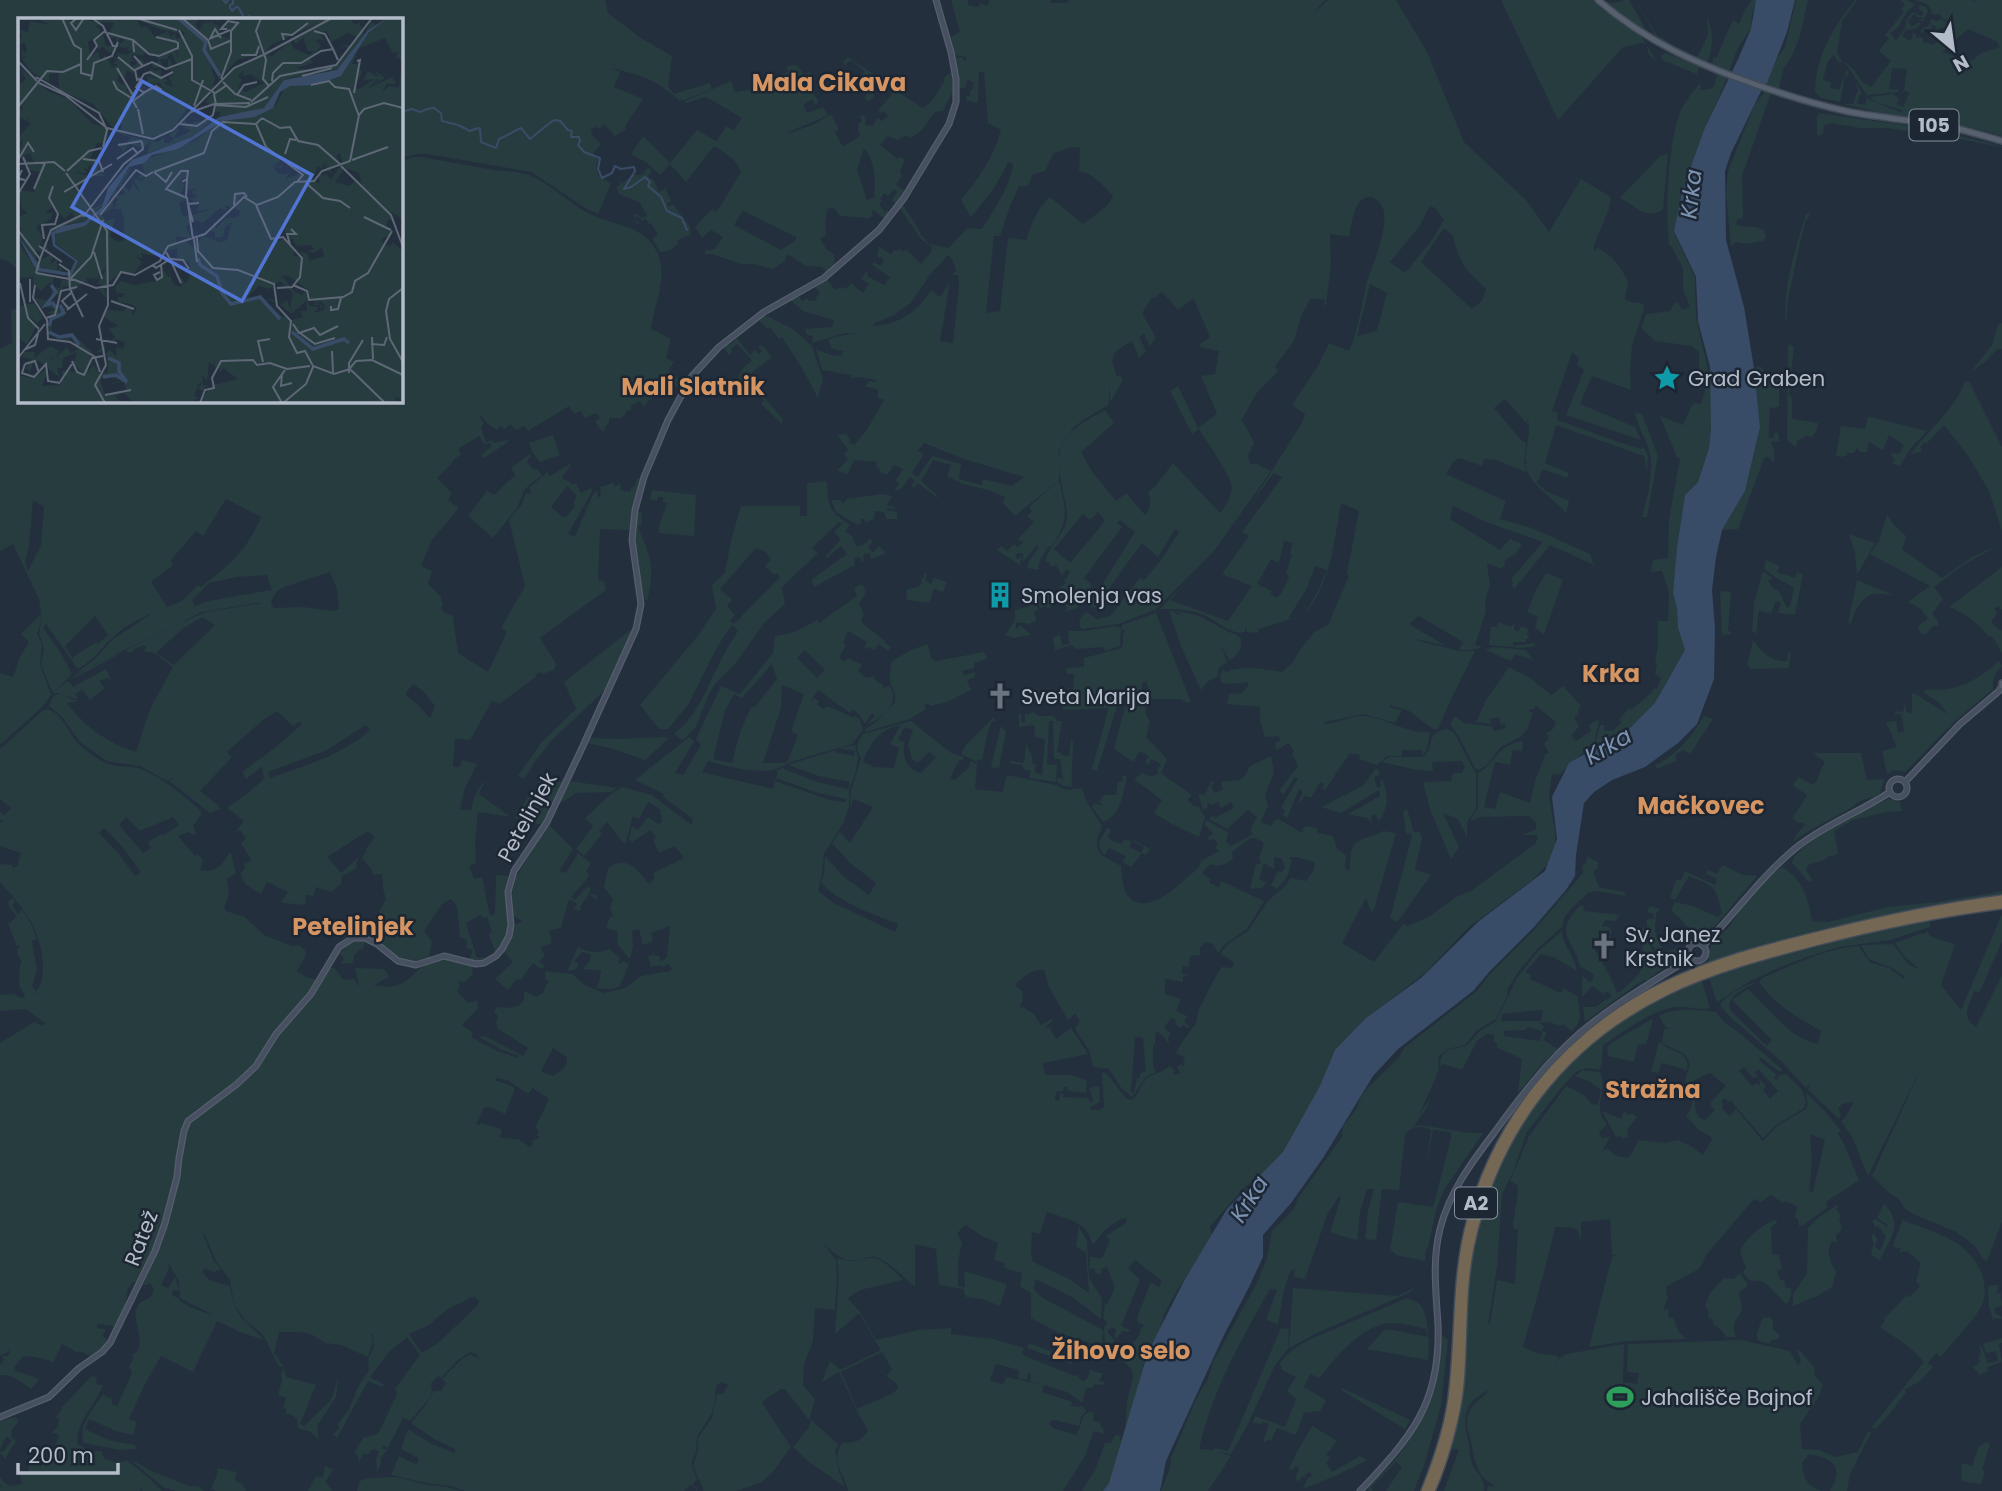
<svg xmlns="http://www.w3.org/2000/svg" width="2002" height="1491" font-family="Poppins,sans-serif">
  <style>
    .green { fill: #263c3f; fill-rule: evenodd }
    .water { fill: #394c67 }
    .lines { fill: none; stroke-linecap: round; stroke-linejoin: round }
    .stream { stroke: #394c67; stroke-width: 2 }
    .secondary-casing { stroke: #565f6c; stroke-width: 7 }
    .primary-casing { stroke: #414a57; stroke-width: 8 }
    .motorway-casing { stroke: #434c59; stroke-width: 10 }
    .secondary { stroke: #465061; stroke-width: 4.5 }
    .primary { stroke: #56606e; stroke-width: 5 }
    .motorway { stroke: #746855; stroke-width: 7 }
    .labels { text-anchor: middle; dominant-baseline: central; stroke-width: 5; stroke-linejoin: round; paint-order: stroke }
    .shield { fill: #1d2633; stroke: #878f9c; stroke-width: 2 }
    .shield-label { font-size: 19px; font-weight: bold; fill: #b4bcc9 }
    .poi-label { font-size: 21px; fill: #b4bcc9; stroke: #1d2633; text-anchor: start }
    .street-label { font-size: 21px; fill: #b4bcc9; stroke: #1d2633 }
    .water-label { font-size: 23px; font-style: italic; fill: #7c92b1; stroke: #1d2633 }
    .quarter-label { font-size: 24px; font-weight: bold; fill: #d59563; stroke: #1d2633 }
    .inset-river { fill: none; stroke: #394c67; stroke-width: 3.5 }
    .inset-road { fill: none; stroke: #5e6776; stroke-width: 2 }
    .view { fill: #5274d3; fill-opacity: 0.15; stroke: #5274d3; stroke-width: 3.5 }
    .inset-edge { fill: none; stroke: #b4bcc9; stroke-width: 3.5 }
  </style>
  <rect width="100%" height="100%" fill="#242f3e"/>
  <g class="green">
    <path d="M0,0H605L608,13L641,38L672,56L668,87L674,94L710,83L712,89L684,100H679C657,80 639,74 610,68L620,72L614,87L643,99L625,126L626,129L615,136L604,124L599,129L596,127L590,129L593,132L591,134L601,144L592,155L590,154L598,159L596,168L599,176L611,184L598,214L584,207L531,172L427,154H417L401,158V19H19V270L9,262L0,258Z"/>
    <path d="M951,0H968V5L978,7L980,3L987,6L990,0H1050L1051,3H1067L1069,0H1325L1315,11V12L1328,0H1396L1427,52L1464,142L1527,201L1549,232L1581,179L1611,197L1609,209L1594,245V250L1596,251L1597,248C1613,254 1620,267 1628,281L1625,299C1631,304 1638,301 1644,305V309L1632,346L1630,369L1631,390L1592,376L1580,404L1635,427L1641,440L1566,415L1584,370L1577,365L1579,358L1572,353L1552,411L1558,413L1557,420C1585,429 1612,441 1641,449L1644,447L1648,456L1647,472L1644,456L1556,425L1545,463L1569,473L1567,478L1543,469L1537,483L1546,491L1569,501L1566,513C1552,496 1532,488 1525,465L1527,461L1525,460L1529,432L1528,418H1527L1528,425L1505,399L1494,408L1522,441L1526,443L1524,463L1526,472L1496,460L1484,459L1482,466L1459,458L1453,462L1446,474L1506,501L1500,519L1532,528L1590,554L1594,565L1550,545L1515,588L1512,586L1513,583L1511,579L1543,542L1486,522L1453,506L1450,519L1500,550L1510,539L1522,544L1514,556L1512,555L1504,562L1505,565L1502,569L1487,563L1490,585L1485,601L1486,611L1475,645L1482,647L1481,648L1469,650H1459L1463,642L1419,616L1409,624L1446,646L1416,639L1415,640L1459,651H1475L1454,693L1438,729H1433L1409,711L1390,705L1391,708L1402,710L1395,723L1364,714L1324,722L1325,724C1338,724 1350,715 1364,716C1387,718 1406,734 1430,732L1427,749L1423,755L1422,750H1402V756H1387L1377,765L1359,759L1360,755L1350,753L1325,790L1322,788L1324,784L1320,782L1311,798L1305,796L1297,805L1303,791L1299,789L1287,818L1283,815L1285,811L1281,808L1298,778L1295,777L1284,794L1279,791L1298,766L1292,754L1294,752L1289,743L1276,750L1275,743L1280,741L1279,736L1265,737L1260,720V707L1227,704L1229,694L1241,693L1248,686V682L1230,684L1221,683L1220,675L1223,669L1226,672C1242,665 1264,669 1282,672L1293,662L1298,653L1314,632L1328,625L1349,576L1347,573L1359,511L1341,503C1334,542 1331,584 1304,615L1259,629L1258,633L1247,632L1246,627L1245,632C1229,635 1218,621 1204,615C1191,609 1173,609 1160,609L1199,569L1170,600L1228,621L1252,586L1222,574L1249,536L1242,532L1282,477L1274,473L1254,499L1303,421L1305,414L1292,405L1319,364L1329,343L1349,351C1359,329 1361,305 1367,282C1373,262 1389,229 1383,208C1381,203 1376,198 1371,197C1353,196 1352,225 1349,237L1330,234L1331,264L1326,305L1324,306L1325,300L1311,298L1302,314L1294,341L1275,366L1278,371L1256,394L1241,421L1245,425L1254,443L1248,456L1250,464H1257L1271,471L1214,551L1155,610L1118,624L1082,629C1076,623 1081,617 1086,612L1097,619L1110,616L1140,578L1144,580L1162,559L1179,532L1175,529L1158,557L1142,543L1095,608L1089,607L1092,602L1085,597L1077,608L1066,611L1067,608L1063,601H1059L1057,598L1052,600L1055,605L1048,608L1046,606L1040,608L1037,599L1041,596L1049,594L1050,596L1060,593L1058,589L1066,583L1063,577L1066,579L1070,572L1066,569L1062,576L1056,565L1051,567L1049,562H1046C1047,546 1064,536 1067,519C1068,506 1062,494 1061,481C1060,474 1058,461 1059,454C1064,431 1087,420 1105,410L1114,423L1081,452L1093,473L1116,501L1126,493L1145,515C1151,509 1151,499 1148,492L1155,487L1173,463L1220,513C1225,507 1231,497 1232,488C1232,477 1206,441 1199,429L1192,434L1170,391L1178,386L1198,428L1217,414L1201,376L1215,374L1219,351L1200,347L1199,345L1210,337L1194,299L1188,302L1178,310L1162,292L1156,297L1152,298L1142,313L1156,338L1150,346L1144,334L1139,337L1146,351L1139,358L1132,341C1112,352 1108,355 1117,376L1121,375L1123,380C1118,387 1116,396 1110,401V385L1108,405L1083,420L1073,428L1058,452L1060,473L1058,481L1015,516L1003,503L1005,497L988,490L963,484L947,476L951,465L933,460L921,481L937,495V498L918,483L914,488L911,486L915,481L910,477L902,488L894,492L899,483L895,481L903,469L894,465L887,475L880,472V469L876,466L877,462L854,460L847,475L837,470L848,460L844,454L848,450L837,435L846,434L850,440L849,442L854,445L866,431L884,400L878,398V390L865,386L869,381L876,382L877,380L859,377L850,378L851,375L822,370L816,349L831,355L841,356L843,351L832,349L828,339L850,334L864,335L845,333L812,343L813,336L807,335L805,329L832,327L834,320L803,311L790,300L799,296L802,301L807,298L809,301L817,300L816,297L820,294L815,287L826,279L835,290L840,287L846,289L851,283L863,293L869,284L861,279L866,272L868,273L867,276L884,285L890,277L872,265L874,262L880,266L884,261L882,257L879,258L877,256L879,247L891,254L894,250L897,251L899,249L903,252L906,249L921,264L931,252L932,247L920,238L900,208L903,205L920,232V234L929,244L949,248L967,228L982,229C994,209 1010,188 1013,164L1008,162C999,183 986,199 971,217L961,200C978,179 994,157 1001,130L988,123L984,72H979L978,103L966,100L967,96H970V90H972L974,83L968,80L965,88H960L955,57L963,58L965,61L966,60V57L955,55L950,37L960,32ZM1072,147L1080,148L1079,171C1094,174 1102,184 1113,196L1110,202L1103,209L1083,224L1050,197C1036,209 1032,224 1026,240L1008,238L1000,311L986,313L994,236H1000L1009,209L1019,186H1028L1033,174L1045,171L1054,153ZM1430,206L1435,208L1444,220L1432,240L1405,273L1390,262L1419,227ZM1444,228L1453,236C1459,263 1466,270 1486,289L1482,301L1472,309L1421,262ZM948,255L953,261L956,270L953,275H958L959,284L953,343L940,341L950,281L941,296H939L931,290C916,313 900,324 873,326V324L894,315L911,303L929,276ZM1370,284L1387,293L1377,331L1357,336ZM924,443L964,459L1024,477L1012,486L983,479L982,485L959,479L961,464L932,456L918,477L912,473L924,454L918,451ZM1098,512L1105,521L1070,563L1054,549L1083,514L1090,520ZM1120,520L1135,532L1094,598L1087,593L1092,585L1084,578L1122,527L1117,523ZM1284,541L1292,543L1290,554L1292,555L1286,572L1289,577L1282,592L1277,598L1270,594L1272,591L1257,584L1271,559L1279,563ZM1315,566L1327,570L1318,591L1304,615L1288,619L1307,588Z"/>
    <polygon points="1501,0 1595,0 1641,36 1657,62 1649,55 1646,44 1642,43 1623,47 1558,120"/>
    <polygon points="1624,0 1629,0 1649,35 1604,2 1615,3"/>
    <path d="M1635,0L1656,34L1671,44L1695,56H1698L1708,35L1707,18C1714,30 1713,50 1707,63L1678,50L1655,35Z"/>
    <polygon points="1752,0 1757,0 1752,14 1751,28 1737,50 1729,72 1712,65 1713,57 1716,58 1733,20 1739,24 1745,10"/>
    <polygon points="1796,0 1808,0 1800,36 1792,56 1783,70 1779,89 1767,85 1767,83 1777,58 1785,47"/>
    <path d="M1855,0H1857L1842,21L1837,52L1842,62H1838L1834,55L1828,61L1823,80L1831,83L1830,88L1839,90L1847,69L1849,74L1845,76L1840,102L1821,98L1815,92C1815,57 1834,26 1855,0Z"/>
    <path d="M1900,0H1907L1914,4L1913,7L1908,10L1898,27L1890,33L1896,40L1905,29L1906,20L1913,12L1921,16L1924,13L1918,8L1920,5L1926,7L1928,12L1922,22L1920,20L1923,18V17H1917L1915,14L1911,16L1912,18L1908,20L1911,27L1919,22L1921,23C1917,30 1913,29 1906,30L1902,36L1910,41L1913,36L1911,34L1915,33L1917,38L1922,37L1924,43L1929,42L1931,45L1940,41L1947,34L1944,27L1936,30V27L1933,25H1931L1932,29L1920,33L1923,27L1925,28L1931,24L1930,21L1932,19L1937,21L1940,19L1947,22L1949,21L1941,18L1942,16L1938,13L1936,15L1932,14C1930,3 1925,4 1916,0H1972L1974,2L1975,0H2002V136C1964,124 1926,120 1887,114C1872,111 1857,107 1843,104H1853L1858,90L1854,79L1862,94H1860L1857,103L1865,105L1867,99L1865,98L1903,113L1902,110L1876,102L1869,97L1893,94L1899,99L1897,104L1903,107L1909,93L1904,90L1902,94H1901L1904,89L1907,69L1892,68L1889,89L1899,90L1898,92L1867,95L1844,61L1855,71L1862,82L1871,87L1891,61L1879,51L1889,38L1885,35L1904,12L1901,10L1905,4ZM1968,29L1996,41L2000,47L1981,53L1972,61L1942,52Z"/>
    <polygon points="1666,53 1699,67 1697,74 1662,60 1661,55"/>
    <polygon points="848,57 882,80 872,89 874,96 869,102 864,98 868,93 862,88 858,93 852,89 855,85 849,80 852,76 857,80 865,71 851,60 845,65 842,62"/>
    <path d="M796,65L805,75L809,72L814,77L807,84L819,102L815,105L812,99L803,105L807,113L823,107L828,115C815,123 799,125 787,134L817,123L831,114L839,129L835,132L843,147L860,136L858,131L859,123L862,122L860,116L863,115L866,118L865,125L873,126L877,118L882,121L888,116L884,111L881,113L878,111L895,90L923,108C934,102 937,90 945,81L943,78L951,72L954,77L955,94L952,93L943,111L935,112C927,122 922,134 909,138L907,135L897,140L888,136L880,145L897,158L901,157L905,160L900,171L902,176L896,185L906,191L897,205L892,200L897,192L894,189L888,196L884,193L880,199L882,200L879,205L885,212L887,210L889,212L887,218L885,219L874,210L871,213L873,215L869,218L840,216L833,207L827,209L825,223L826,235L820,239L827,250L834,254L835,266L827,273L822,267L806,266L789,255L786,256V260L773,269L753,264H741L712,254H705V251L714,249L723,237L711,230L702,238L695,227L712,209L715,212L720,207L741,172C737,159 725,153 714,146L686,182L670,164L660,175L647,163L631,154L643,136L670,163L697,130L716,141L725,128L724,126L734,130L742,118L706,97L686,103L685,101L731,81L735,92L755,89L763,84L762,82L788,72L787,66ZM864,148C875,162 876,179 874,198L867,200L857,170ZM743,211L796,237V240L781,250L734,225Z"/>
    <path d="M1717,74L1727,78L1709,120L1680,206L1674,232L1695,278L1696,317L1711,382V428L1709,448L1698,482L1685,495L1677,547L1673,593L1677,609L1678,628L1685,650L1657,702L1644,716L1614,740L1583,753L1560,774L1552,775L1549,796L1555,831V849L1553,857L1546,866L1531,881L1469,927L1426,972L1362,1022L1330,1061L1321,1086L1293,1141L1262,1178L1247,1185L1210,1226L1212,1236L1208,1246L1177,1290L1164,1315L1160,1331L1146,1354L1113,1491H1082L1095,1470L1105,1443H1111L1115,1435L1121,1436L1120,1440H1122L1125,1430L1127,1401L1133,1377L1132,1370L1119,1356V1354L1131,1346L1140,1334L1139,1332L1144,1325L1137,1322L1138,1319L1137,1317L1151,1282L1159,1287L1162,1281L1135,1260L1128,1268L1140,1280L1121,1326L1130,1330L1129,1332L1123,1331L1116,1339L1114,1335L1117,1330L1112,1327L1107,1331L1115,1341L1105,1349L1104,1327L1107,1325L1106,1320L1103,1319L1105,1303L1107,1304L1115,1288L1107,1267L1101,1269L1102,1273L1097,1274L1094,1268L1090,1269V1257L1102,1258L1110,1241L1106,1236L1126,1223L1127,1218C1113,1220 1102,1232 1094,1244H1092C1088,1221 1066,1219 1047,1212L1040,1234L1032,1232L1031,1253L1033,1262L1071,1280L1089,1293L1086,1253L1076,1246L1079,1227L1087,1241L1089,1278L1102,1299L1101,1319L1072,1297L1035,1279L1034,1290L1043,1298L1103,1330L1102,1345L1100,1346L1059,1333L1031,1318V1293L1020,1286L1022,1273L1004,1268L1005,1263L994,1260L998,1243L982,1236L966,1225L957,1233L962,1243L958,1261V1286L965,1287L964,1271L1007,1284L1000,1306L982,1299L966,1297L963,1289L939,1285L936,1249L915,1244V1287C903,1278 889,1260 874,1257C869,1256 863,1259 858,1260C842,1263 835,1253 824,1244L836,1260L837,1277L835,1310L815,1308L813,1341L804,1364L803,1385L815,1399L809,1420L785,1389H781L763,1401L762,1403L791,1447L773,1472L762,1482L736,1491H704L693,1466L698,1450V1438L712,1418L717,1394H723L728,1386L727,1384L721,1382L716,1386L715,1400L712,1413L697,1437L696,1452L692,1460V1466L697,1479L693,1484L695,1487H697V1491L691,1484L684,1491H465L451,1486L426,1483L391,1475L399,1456L417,1465L418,1458L401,1449L408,1429L430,1443L455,1453V1449L434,1439L411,1423L425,1406L434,1391H441L446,1383L442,1379L461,1360L470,1354L479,1359L476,1354L470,1352L458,1360L441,1378L438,1376L431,1383L432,1392L429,1399L410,1421L403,1418L388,1448L384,1446L381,1449H387L381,1459V1463L377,1473L376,1459L379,1451L373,1449L368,1455L364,1453L359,1462L358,1455L354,1453L363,1438L374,1435L379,1432L397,1394V1391L395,1389L420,1355L407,1337L389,1352L370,1377L385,1385L382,1387L368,1381L337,1438L333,1434L339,1429L338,1424L349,1409L358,1387L369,1370L368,1360L374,1346L373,1335L371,1334L373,1341L368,1357L341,1345L325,1343L311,1334L298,1332H279L274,1353L284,1367L286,1377L316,1385L300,1424L304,1426L329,1402L333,1395L338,1377L336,1397L318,1425L317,1430L319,1438H317L311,1432L298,1428L297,1419L291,1414H286V1409L283,1408L286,1398L278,1395L282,1380L281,1372L284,1370L283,1366L279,1367L264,1336L245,1320L237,1308L234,1303L230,1280L216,1261L205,1235H203L214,1261L221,1269L214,1272L205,1268L202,1271L209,1280L230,1286C235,1318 243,1317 264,1340L240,1332L217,1321L193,1372L161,1356L144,1386L129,1419L137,1422L133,1435L116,1431L89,1419L85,1429L108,1440L135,1445L136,1449L120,1450L84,1443C77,1426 94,1408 103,1394L109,1398L111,1396L112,1404L117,1406L132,1373L129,1366L134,1358L132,1355C135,1353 138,1351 139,1347C143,1331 123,1305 150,1298L154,1289L150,1283L147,1285H143L169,1220L179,1177L181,1156L187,1129L191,1121L240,1085L257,1069L272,1041L311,998L329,968H334L344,980L355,979L358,986L359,985L355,968L383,969L387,972L389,977L374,985C414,995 415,957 445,958C454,959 464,963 472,966L473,974L463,983L460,981L458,982L460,985L457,991L468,1003L477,1001L478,1008L462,1025L473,1033L471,1037L497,1051L518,1058L519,1056L500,1049L479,1037L485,1036L523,1056L528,1048L498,1029L496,1021L498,1017L494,1011L498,1006L510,1019L500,1007C510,1008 518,1009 524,1000V991L536,997L543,993L546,985H547L549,981L545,979V971L572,974L585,985L604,993L625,988L641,976L670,971L672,969L669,964L662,967L661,965L651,967L648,956L655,954V956H659L661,962L667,957L670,926L651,933L653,941L643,945L639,929L632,931L633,947L630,959L618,945L617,931L606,928L610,917L613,916L610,909L613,899L604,887L608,868C628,855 636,869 649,884L655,878L653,873L684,858L675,846L659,853L653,840L656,838L651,830L632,842L629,839L632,826L638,830L648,817L658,824L662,822L661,814L659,813L661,810L648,802L639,819L633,816L625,845L607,822L599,831L602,834L584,856L576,849L593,826L585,818L612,793L622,787L652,795L692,825L693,819L663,797L664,794L635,780L689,737L694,741L675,773L683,775L701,745L696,739L721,686L740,694L773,653L775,636L795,632L817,620L819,623L857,596L854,588L862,584L866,592L859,604L864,614L861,622L885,641V643L891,647L888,651L879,644L874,650L869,647L867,649L864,648L867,642L848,631L843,643L846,645L839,658L845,662L848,658L862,665L858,671L866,678L874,676L876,681L883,685V688L889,686C903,701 880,719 867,725L875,715L872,713L865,724L857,712L852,710L850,713L818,690L811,701H812L815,698L819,701L817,704L823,709L826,707H830L854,718L855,716L860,720L863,730L852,744C833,749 813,755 794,761C786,763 781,768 773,770C751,773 729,767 708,761L702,772L773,789L775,781L830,800L846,802V799L818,793L776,778L778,772L775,771L784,767V769L817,782L848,789L850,782L819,776L788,765L835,750V752L854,756L855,751L838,748L855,745L858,758L855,775L849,789V807L844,822L824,854L822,875L818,891L834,903L895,932L898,924C871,913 841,904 821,883L824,874L825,856L844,877L869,895L876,883L850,863L832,843L840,832L850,843L873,807L854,799L850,807L851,790L861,759L857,749L858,742L863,734L911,721L951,753L964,757L962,761L959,760L950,778L955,780L969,767L971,761L977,764L975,789L1002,792L1007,775L1056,785L1067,790L1082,788L1087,802L1102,826C1101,831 1097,837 1097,843C1096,856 1112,860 1121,866C1122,874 1122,885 1126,893C1141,917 1170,893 1183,881C1190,874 1200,870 1201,861L1219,851L1215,848L1218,843L1213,839L1208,840L1207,839L1213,833L1205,825L1206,820L1228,832L1226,842L1231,846L1253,834L1250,830L1257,817L1248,810L1227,829L1209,819L1213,815L1215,818L1234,808L1231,802L1221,808L1218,802L1211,805L1209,803L1207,804L1208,807L1203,810L1198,793L1202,795L1205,794L1212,781L1215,783L1211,786L1214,793L1223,790L1221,782L1239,780L1244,777L1250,766L1271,756L1274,772L1265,795L1268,806L1261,822L1272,826L1274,821L1279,819L1300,832H1303L1302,829L1307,826L1316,828L1318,833L1333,836L1337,849L1346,855L1345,868L1349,871C1351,863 1349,854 1353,847C1358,837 1374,837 1383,831L1396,833L1374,909L1371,912L1366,898L1342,943L1374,962L1403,924L1408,926L1430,916L1456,897L1471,891L1535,844L1538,838L1537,835H1522L1536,829V823L1529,816L1481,817L1470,821L1478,807V773C1499,760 1495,746 1523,741L1522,751L1513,750L1510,765L1495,762L1484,807L1495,809L1500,792L1530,803L1536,778L1545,756L1543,755L1549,753L1544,744L1549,738L1546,733L1553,729L1556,722L1535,705V708L1529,710L1530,713L1533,712L1527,730L1520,737L1501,747L1487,765L1479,770L1475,768L1458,735L1450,725L1455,716L1464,723L1490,726L1493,727L1494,731L1506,728L1505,724L1501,725L1499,717L1490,719L1491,724L1476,722L1486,700L1509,667L1530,678L1551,695L1563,686L1581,706L1578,711V715L1574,717L1579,727L1571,735L1576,741L1591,731L1589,725L1597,720L1599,722L1595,739L1596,740L1600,725H1604V730L1613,731L1622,722L1619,720L1629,708L1632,709L1650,694L1654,688L1657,689L1661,678L1655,674L1657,664L1655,663L1658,645V621H1668L1669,592L1662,571L1651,572L1653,560L1668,558L1669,520L1680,458L1677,457L1660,416L1683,425L1692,405L1695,403L1701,404L1705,391L1699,367V352L1691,346L1655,341L1641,328L1646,314L1670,311L1673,305L1678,302L1682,310L1690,307L1683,289V268L1671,246L1669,245C1665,209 1668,150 1679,115C1683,103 1692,93 1700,83L1701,90L1710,89L1714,86ZM805,650L825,670L817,678L797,658ZM772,664L777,679L755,707L752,706C742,724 737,742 732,763L713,759L725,710L734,694L742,698ZM782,685L804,694L791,731L798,735L788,761L785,763H763L781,708ZM897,726H900L890,744L899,748L894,768L874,767L863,762C869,745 879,730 897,726ZM904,728L913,729L908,745L912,759L918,763L929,752L936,757L921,773C905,769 903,757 904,742L898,740ZM1250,838H1255L1264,843L1259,858L1261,862L1259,864H1256L1250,888L1254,889L1255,887L1262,889L1266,882L1259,879L1264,863L1274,869V857L1282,859L1285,868L1282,872L1278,871L1271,885L1277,889L1287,877L1292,861L1290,859V857H1296L1314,862C1317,869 1309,876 1306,881L1291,878L1285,886L1267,902L1248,931L1228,944L1220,954L1234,962L1232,968L1222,967L1218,972L1199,1009L1196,1023L1182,1042L1176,1053L1185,1058L1183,1062L1185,1064L1183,1066L1180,1064L1177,1068L1181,1073L1175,1075L1173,1073L1175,1071L1170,1066C1163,1072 1156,1072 1149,1077C1140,1083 1140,1095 1131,1100L1126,1098L1106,1073H1102L1104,1107L1099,1110H1090L1092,1106L1100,1102L1099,1086L1089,1088L1093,1100L1091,1103L1087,1098L1063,1097V1093L1060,1094L1059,1101L1055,1100L1056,1092L1063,1091L1064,1087H1067L1068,1091L1086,1093L1087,1081L1072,1075H1045L1043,1063L1088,1054L1071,1028L1056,1039L1049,1027L1047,1028L1046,1026L1053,1021L1051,1019L1041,1025L1034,1014L1027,1010L1025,1007L1021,1008L1020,1004L1022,1003L1023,992L1016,986L1017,983C1025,975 1032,969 1044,970L1049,987L1065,1015L1068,1020L1075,1014L1080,1021L1075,1029L1089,1050L1093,1067L1109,1069L1122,1089L1132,1097L1146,1077L1156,1072L1153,1066V1045H1155L1156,1031L1162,1035L1169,1044L1168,1037L1171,1033L1166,1030L1165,1026L1171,1018L1176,1020L1175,1023L1180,1028L1183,1025L1188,1028L1190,1026L1184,1022L1187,1016L1176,1011L1181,999L1165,994V979L1183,982V977L1188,975L1182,974L1183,966L1189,967L1190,956L1200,955V948L1205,942L1213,944L1218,953L1225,944L1247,929L1264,901L1221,881L1219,887H1216L1214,884H1210V879L1203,874L1204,870L1211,864C1218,868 1228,864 1233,858L1232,852ZM1135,1037L1143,1038L1146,1072L1140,1073V1078H1137L1134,1093L1131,1092ZM553,1048L567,1057C567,1068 561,1071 553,1076L541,1071ZM496,1078L507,1080L528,1094L533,1088L549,1099L535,1128L539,1130L537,1136L540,1138L532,1140L533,1145L530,1147L518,1139L502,1138L500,1137L502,1129L481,1123L478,1125L476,1124L484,1108L489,1107L505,1114L514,1091V1087L495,1080ZM168,1262L179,1282L180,1298L215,1316C203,1311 185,1308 177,1297L172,1296L173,1290L178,1291L179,1289L175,1277L168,1288L161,1285L169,1268ZM472,1297H475L479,1301L477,1306L438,1343L422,1353L409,1334L427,1326L448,1309Z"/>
    <path d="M1765,91L1771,93L1742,176L1743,218L1737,219L1736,225C1746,228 1755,225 1764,230L1766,236L1763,241L1746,244L1736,242L1731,246L1726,194L1728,171L1754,106Z"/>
    <polygon points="1819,113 1924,128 2002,146 2002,147 1954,138 1887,128 1861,128 1831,123 1824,126 1823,133 1819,136 1817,135 1817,117"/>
    <path d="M1668,152L1663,210C1642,220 1638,206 1620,198L1661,155L1663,156Z"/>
    <path d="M413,157H421C445,161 470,166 494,170C503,171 512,171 521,173C544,177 568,203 590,214C614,226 643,224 657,252C669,277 654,304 651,329L671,339L666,358L674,362L669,370L684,385L680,390L671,381L647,402L646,404L643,406L640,401L631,406V410L626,411L625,415L622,416V418H609V423L605,427L604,432L600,429L595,421L600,418L596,413L585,418L580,411L574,414L569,406L528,431L525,426L516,430L510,424L505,429L500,426L497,430L488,424L481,416L480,417L484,424L481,427L486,443L492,440L494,443L507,440L509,441L484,458L481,455L492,446L490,443L485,445L479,436L458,449L461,454L452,461V463L437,478L452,493L448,500L459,508L432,540L421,566L432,571L428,584L441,597L443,605L441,608L444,612L453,616L458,653L488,672L507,632L501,628L525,586L509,520L522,504L526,492L529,494L532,491L529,488L547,472L550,476L570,464L571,465L562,477L566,481L568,480L573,485L576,483L581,493L590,488L593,490L568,534L575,537L592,496L597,490L598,497H601L600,487L613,483L615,487L621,483L620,490L630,492L632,487H634L638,477L641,481L633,508L630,530L600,529L598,576L599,580L604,581L606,590L540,638L556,664L554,670L542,674L540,672L535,675L536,677L499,704L492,701L470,740L455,738L453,767H459L462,760L477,764L464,790L460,810H471L475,795L483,782L484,783L479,794L511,817L478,812L475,842L476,863L469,866L474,879L482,877L490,916L495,914L496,875L512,876L509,883C509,913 515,967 469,960L473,950L466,948L467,940L460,937L457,906L451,899L442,904L424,931L432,941L429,958C402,972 396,951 377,940C372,937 366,936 361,933L362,928L377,933L382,922L379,911L386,900L383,888L382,874L373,875L372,870L362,858L367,851L365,850L375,837L368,831L327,857L341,873L360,856L356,863L357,868L342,876L341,884L332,892L316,887L313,897L311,895H306L305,905L283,903L282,901L288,892L267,882L261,894L245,884L240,873L245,869L244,864L252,861L241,843L246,838L240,830L234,833L244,821L227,808L248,793L264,779L262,767L246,779L242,772L276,747L302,724L299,722L293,726L277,711L263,720L227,752L232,757L200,791L218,805L220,809L210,813L169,781L175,776L167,781L140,766L112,762L105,760L80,742L62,717L49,706L53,696L61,694L71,699L79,701L67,703C85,727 107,743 136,752L150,709L173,667L154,653L143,651L146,648L144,645L132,650L135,651L120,654L68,681L73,687L106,669L111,680L107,678L99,681L105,688L90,700L82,690L75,694L78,699C68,698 62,692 53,693L41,665L44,649L39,633L42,619L39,599L13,544L0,551V349L12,343L11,310L19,309V401H401V162ZM567,486L577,496L573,504L575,506L566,517H563L551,507ZM226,499L261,517C246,552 230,564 201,587L198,585L182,601L167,607L151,582L173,565L171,560L196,531L203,536ZM33,500L44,507L41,545L28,571L25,562L29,546ZM330,572L337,589L339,609L333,611L303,607L274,608L272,606L271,602L276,592L284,587ZM267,575L272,590L208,601L195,606L192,600L209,583L237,577ZM256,603H263L206,612L180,623L126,650L127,652C101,658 75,675 55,691L72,674L59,650L43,628L46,624L78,669C92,661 100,650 111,639C122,628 139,618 153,613L112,640L95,659L74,675L202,612ZM95,616L108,635L98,644L96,642L72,658L65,646ZM202,617L215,625L174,665L156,653L182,629ZM413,684L424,692L435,706L430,718L418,705L405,694ZM366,725L370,730C342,755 306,765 270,778L268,772L327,750ZM481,915L483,918L487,917L492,932L489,934L495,952L487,957L477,958L466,923Z"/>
    <path d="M648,168L652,170L648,176L654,181L659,192L665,188L671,201L667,203L668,207L673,204L690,227V235L678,240V243C674,249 668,252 660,252L652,238L658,235L651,223L649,224L646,219L642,221L638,216L635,218L639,223L635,225L637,222L634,216V214L639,215L642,218L647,216L640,203L619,194L616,187L620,186V180L622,184L632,175H642Z"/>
    <path d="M1811,212L1809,217L1806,220L1800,243L1788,299L1786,324C1782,287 1796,249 1806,214Z"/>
    <polygon points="765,315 793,329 812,346 823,379 818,398 802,368 782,337 779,339 770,327 767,329 758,319"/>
    <polygon points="2002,323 2002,349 1996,350 1987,360 1971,372 1992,345 1998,324"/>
    <polygon points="736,337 750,355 755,350 758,354 762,352 759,347 762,345 772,357 749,375 767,401 782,418 782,424 761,404 764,401 749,382 741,387 739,385 742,381 738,377 742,369 752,360 737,344 731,349 732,352 729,355 723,347 734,342"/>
    <polygon points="1791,344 1794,347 1789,394 1792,399 1792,419 1818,423 1817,429 1812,437 1806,436 1797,441 1796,447 1787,440 1788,346"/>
    <path d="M1760,366L1763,369V377L1773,379L1779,389V407L1770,408C1770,418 1768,428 1769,438H1774V433H1778L1779,441L1771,442L1774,450V463L1769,457H1765L1763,461L1738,529L1722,530L1745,491L1760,427L1754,368Z"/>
    <path d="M1965,381H1969L2002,447V531L1989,491L1969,457L1944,425L1926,444L1924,442L1920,447L1922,451L1920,452L1911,454C1929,429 1954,411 1965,381Z"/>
    <path d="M1635,413L1642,414L1658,456L1647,517H1642C1647,500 1654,472 1650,455C1648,441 1638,429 1635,413Z"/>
    <polygon points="1868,417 1870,417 1927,431 1911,448 1900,466 1892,463 1895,460 1891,455 1892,453 1899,454 1904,445 1889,435 1883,450 1869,442 1867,452 1860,452 1857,448 1854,453 1849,453 1848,451 1847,455 1841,457 1836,456 1841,426 1865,429"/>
    <polygon points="553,435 560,455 540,462 532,452 529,443"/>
    <polygon points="530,454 531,455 527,462 534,470 537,469 542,475 525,489 517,508 493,538 468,516 487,491 494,495 515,475 511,468"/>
    <path d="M1059,480C1066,511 1070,520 1051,547L1049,546L1040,560L1038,570L1027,568L1029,561L1039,547L1037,545L1023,562V553H1018L1015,556L1018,559L1022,555L1020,565L997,550L1001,546L1007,551L1014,544L1018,547L1023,543L1018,539L1034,522L1027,516L1032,512L1029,507Z"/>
    <path d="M825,481L827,483C828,507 830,512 850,525L845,531L853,537L854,542L857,547L866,543L869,539L873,541L868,548L873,552L879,546L886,553L871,559L869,553L863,555L864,561L862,562L860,557L854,559L855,565L814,587L811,580L847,554L841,546L827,558L826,556L841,539L834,532L842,524L839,522L812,548L818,553L782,587L785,604L764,623L736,663L715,684L708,696L696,727L683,740L674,734C698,714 703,696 716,670C722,656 730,644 738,631L732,625L717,647L688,705L668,729H659L640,705L696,638L716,609L712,585L725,573L731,540L741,506H800V516H807V483ZM756,548L765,551L771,560L765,566L774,575L777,573L780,577L734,624L730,621L735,615L727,606L732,600L720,589Z"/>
    <path d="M652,490L696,495L694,536L659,533C658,522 665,513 667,503L663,502V497H658L657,500H650Z"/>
    <polygon points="882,494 887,495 892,497 887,504 890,507 891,505 897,509 887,508 887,510 897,512 897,519 886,519 884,512 875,511 874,519 865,523 864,519 861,519 861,523 857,525 836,512 831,500 840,500 843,504 847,499"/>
    <path d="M637,512H642L641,525L638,527C650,555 656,570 647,601L644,598L633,543Z"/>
    <path d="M1887,514L1894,525L1906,536L1902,549L1942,578C1959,567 1974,553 1994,548L1963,565L1934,587L1943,599L1932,614L1937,619L1939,626H1933L1925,635L1920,633L1918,626L1928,619L1921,609L1908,602L1930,586L1870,554L1879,541Z"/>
    <polygon points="1849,534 1875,543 1857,575 1855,553"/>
    <path d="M1766,560L1780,566L1777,572L1783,575L1784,574L1795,578L1797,572L1803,574L1795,615L1778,613L1781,603L1776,601L1771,613L1759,611L1756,634L1752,631L1754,603L1763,571L1772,578L1768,581L1773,588L1779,591L1787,608L1790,606L1794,588C1784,581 1773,578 1764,568Z"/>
    <path d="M2002,567V610L1998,606L1994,609L1997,613L1991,622L1998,629L2002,630V653L1992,636L1989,637C1978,623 1965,613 1949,607Z"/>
    <polygon points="924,573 927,574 925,580 931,584 934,578 947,582 943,592 934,589 929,603 907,600 906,590 918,587 922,583 921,578 924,578"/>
    <polygon points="1546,573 1563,580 1544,634 1535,628 1538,617 1527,612 1536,590"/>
    <path d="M1857,580L1893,595C1887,595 1881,593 1875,594C1862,595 1854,612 1851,624L1848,623Z"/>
    <polygon points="1720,591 1731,592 1728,630 1732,634 1722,635"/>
    <polygon points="1031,600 1038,608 1042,619 1038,610 1034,611 1036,621 1028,624 1017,622 1015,627 1018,629 1020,625 1030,634 1030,635 1013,638 1005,635 1015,620 1015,610 1033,605"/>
    <path d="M1169,611H1173L1179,615L1181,614L1175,611C1200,614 1206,620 1227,631C1233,634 1237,634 1241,639C1242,649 1238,656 1229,660L1220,643L1227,662L1219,668L1218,676L1207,682L1201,690L1183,651Z"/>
    <path d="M1156,613L1191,702L1188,703L1180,699H1152L1146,681L1143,682L1141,690L1142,698H1138V704L1133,699L1129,704L1134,707L1146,705V715L1150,721L1146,737L1167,759L1161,773L1192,795L1187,800L1196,807L1198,806L1205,817L1199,837L1170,823L1154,813L1162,800L1134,779L1142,773L1152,777L1159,772L1157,770L1161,764L1152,759L1148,765L1145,762L1149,756L1139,751L1134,762L1114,749L1128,695L1121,693L1097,771L1092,769C1097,749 1104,729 1108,708L1064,710L1058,700L1063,693L1073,692L1074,674H1067L1066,668L1084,667V658L1121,648L1123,645V633L1125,632V630H1122V625Z"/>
    <polygon points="41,614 41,623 37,633 42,645 40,665 51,695 42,707 0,745 0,673 13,677 20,657 29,642 21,634"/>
    <polygon points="1498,622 1511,627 1515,622 1514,629 1518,632 1521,626 1528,629 1527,635 1530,638 1526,639 1526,642 1513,642 1513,646 1535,643 1535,646 1522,648 1489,645 1491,627 1497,627"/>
    <polygon points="637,625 609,686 552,740 536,760 524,779 518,776 542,742 576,709 564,682"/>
    <polygon points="1117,626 1121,628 1120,646 1105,651 1104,647 1076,649 1072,645 1055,650 1053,638 1056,636 1060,635 1062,645 1069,644 1068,631 1084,631"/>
    <path d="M1753,640C1763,653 1771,662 1787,661L1789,651L1791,653L1789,666L1787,668L1751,669L1747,665Z"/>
    <path d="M928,644L931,658L936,661L984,652L987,657L986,659L974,663V668L962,671L964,675L975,672V677L967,680L971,690L947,702L931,706L928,703L924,706L926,709L910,719L865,732L866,728L875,723L895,702C896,691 894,693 891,685C889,679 890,667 892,661L911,650Z"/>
    <polygon points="1493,647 1526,650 1533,660 1515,654 1511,661 1485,650"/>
    <path d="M1999,661L2002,666C1995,673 1992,679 1993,689L1954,722L1905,772L1894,770L1887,774L1882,751L1897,747L1886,722L1896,721L1898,733L1904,731L1901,714H1895V711L1903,712L1905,704L1906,705V712L1912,713V694L1914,693L1947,714L1941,704L1924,693V690C1932,689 1940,690 1948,689C1968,686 1984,674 1999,661Z"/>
    <path d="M47,709C65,714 69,738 83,748C92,755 105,765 117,766C124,767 131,766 138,768C163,777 183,795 201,811V815L193,826L196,833L194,835L189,832L178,836L195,856L198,854L203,860L200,870C215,873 222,866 229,853H231L236,874L227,878L229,894L224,908L226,911L245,917L264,935L292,946L299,945L305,950L306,955L297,971L306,977L318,980L304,999L278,1027L251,1069L223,1092L194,1111L185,1121L177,1149L176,1178L162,1227L144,1269L141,1272L143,1273L138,1282H133L127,1290L126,1304L115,1326L97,1324V1328L105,1329V1332L102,1336L109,1341L92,1357L80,1351L78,1353L62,1344L53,1363C43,1357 34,1357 23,1356L14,1368L15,1371L35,1377L39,1380L31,1389C22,1382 11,1374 0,1375V1365L4,1360L2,1356H7L10,1352L7,1347L9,1352L0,1355V1043C11,1036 23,1029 34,1022L42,1026L45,1023L26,1009L0,1011V995L14,994L21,998L24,997L25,995L19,986L20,965L22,962L18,955L17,949L20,947L19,945L17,946L8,924L17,917L9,906L8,902L12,898L15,901L12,905L18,915L22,909L30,922L37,939L32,941L37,970L32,987L36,990L33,996C41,987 43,977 43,965C41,928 24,909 0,882V864L12,865L13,868L19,865L18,861L21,853L0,846V823L3,822L0,819V811L4,816L11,808L0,799V749L41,712ZM126,817L140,831L173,817L179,825L164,835L162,834L148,842L151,848L143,853L119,825ZM104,828L120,844L141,872L135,876L119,854L99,833Z"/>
    <path d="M1032,712L1040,716H1054L1057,721H1062L1057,752L1061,753V755L1069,756L1071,740L1073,741C1073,759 1071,770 1072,787L1063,786L1057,782V778L1063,779L1060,759H1054L1053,721H1049L1047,765H1054L1057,763L1056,782L1029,778L1031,771L1023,769V765L1010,763V761L1024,763L1026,744L1032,756V763L1036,765L1035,772L1042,775L1045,739L1035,737L1034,725L1019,727V714H1021L1022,723L1025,722V713L1028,715Z"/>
    <path d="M1704,716L1713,719L1690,754L1684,750L1676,754V761L1657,769L1655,765C1677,755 1692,736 1704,716Z"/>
    <polygon points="994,717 995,721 992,721 987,735 982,760 978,759 977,762 961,754 966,745"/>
    <polygon points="1001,726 1006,731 999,768 996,767 995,769 991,767"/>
    <path d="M1446,729L1453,732L1456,736L1476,774V809L1467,822V837L1458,819L1443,813L1459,847L1451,859L1430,809L1423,782L1451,781L1453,773H1463V770L1465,769L1462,761L1432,762L1433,771L1417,770L1382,762L1389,757H1423C1436,746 1424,734 1446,729Z"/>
    <polygon points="662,737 669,738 645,760 610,748 587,743 590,738 620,739"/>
    <path d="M1815,753H1861L1867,780L1884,779L1880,793L1874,797L1862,800L1846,811L1812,829L1792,842L1799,831L1805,825L1803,823H1799L1792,819L1807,795L1793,786L1798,777L1814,785C1818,778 1821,769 1825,762L1814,754Z"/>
    <path d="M1375,769H1378L1380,775L1374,777L1377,788L1382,786L1380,781L1382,779C1389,795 1389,807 1379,821L1375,814L1371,817L1372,822L1367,818L1348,814L1380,796L1379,790L1341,813L1321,807L1363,786Z"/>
    <polygon points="544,773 565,784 544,823 538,824 515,818 528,797 536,800 545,787 538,782"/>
    <path d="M1122,775L1127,777C1123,793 1121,816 1103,822L1092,807L1095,803L1101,806L1102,804L1099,802L1104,795H1116L1118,782L1123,781Z"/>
    <polygon points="570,781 617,788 611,792 576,793 559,804"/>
    <path d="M1888,799L1900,802L1902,811L1887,812L1853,820L1834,831L1838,853L1835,855L1827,857L1824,860L1808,865L1806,870L1812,879L1811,881L1809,882L1792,863C1796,842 1867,810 1888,799Z"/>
    <polygon points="1407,809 1414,832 1420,832 1422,839 1415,870 1431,875 1397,922 1390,918 1412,836 1411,834 1406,833 1403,812"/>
    <path d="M549,825L573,849L559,871L566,873L578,853L591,863L586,872L589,874C584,886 578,887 571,897L575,900L587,887L591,888L589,893L597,896V900L589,894L580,907L582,909L579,911L574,910L577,904L569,899L561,928L549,930L552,943L540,947L545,955L539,962L545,966L541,969L533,963L521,980L517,979L508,990L495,979L513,962L503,951L509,940L513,926L522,921L516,917H512L511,899L515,879L547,826Z"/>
    <polygon points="1107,828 1111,829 1108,837 1111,840 1121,844 1125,839 1131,841 1130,847 1141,853 1144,847 1132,841 1133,840 1150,849 1146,855 1142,853 1131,867 1123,862 1126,856 1109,848 1105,855 1100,850 1099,842"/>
    <path d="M1587,857L1598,862V868L1593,872L1599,887L1624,892L1626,896L1597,891L1588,893L1572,908L1565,916L1562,927L1538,948L1519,971L1508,988L1507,996L1496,1019L1477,1030L1465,1045L1448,1049L1438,1057L1439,1070L1419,1115L1430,1099L1426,1109L1414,1126L1420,1125L1469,1133H1483L1444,1190L1436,1210L1428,1248L1426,1249L1425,1261L1396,1255L1390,1250L1398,1202L1433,1207L1451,1138V1132L1433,1130L1426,1170L1431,1130C1422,1125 1411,1126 1405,1134L1399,1190L1382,1189L1376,1240L1365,1239L1368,1211L1374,1189H1367L1360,1212L1357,1240C1347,1238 1340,1235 1330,1232L1341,1197L1339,1196L1327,1215L1305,1279L1294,1277L1295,1269L1290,1271L1284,1290L1278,1325L1266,1319L1277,1290L1270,1289C1241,1340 1212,1391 1199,1449L1214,1450L1215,1448L1227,1451L1229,1449L1281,1328L1289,1329L1288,1349L1275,1365L1247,1426L1231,1454L1218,1452L1231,1456L1208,1491H1161L1170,1468L1171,1458L1197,1397L1208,1379L1213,1362L1256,1285L1267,1258L1272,1231L1294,1209L1298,1198L1342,1137L1343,1126L1355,1111L1363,1093L1399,1057L1405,1047L1477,991L1489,975L1534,930L1583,873L1582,866L1586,863Z"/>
    <path d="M1722,865L1743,875L1757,876L1710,932C1694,947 1693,934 1684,923C1681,918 1675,915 1671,910L1675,902L1693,906L1718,917L1722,913C1715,884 1715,887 1689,876L1675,900L1670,897L1676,880H1681L1685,871L1715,885L1717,879L1706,874L1708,870L1717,874Z"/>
    <path d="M1783,867C1804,882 1808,897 1812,921L1828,922L1888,907L1937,902L2002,891V895C1947,905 1892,916 1838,929C1794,939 1750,949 1707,964C1709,958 1709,949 1712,943C1716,937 1723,933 1728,928C1741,910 1761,875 1783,867Z"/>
    <path d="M1583,905L1584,911L1620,915L1615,921L1605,920L1602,927L1606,926L1610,928L1612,933L1609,935L1612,938L1599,945L1596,944L1593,947C1599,956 1615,984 1617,993C1622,991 1625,987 1630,983C1652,966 1638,948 1643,926L1646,939L1659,961L1662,959C1652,947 1646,935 1647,919H1653L1654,914L1647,912L1650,906L1660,909L1656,913L1655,931L1663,953L1671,950L1683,949C1681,963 1672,962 1662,969C1656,972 1652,977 1647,981L1645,980L1637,984L1585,1022L1583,1007H1595L1612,996L1607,991L1604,994L1592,986L1582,997V976L1591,983L1594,975L1580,966C1573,936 1553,937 1579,906Z"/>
    <path d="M2002,914V942L1979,993L1974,991C1969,1008 1960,1015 1976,1027L2002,975V1222L1987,1261L1984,1260L1974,1245L1956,1232L1913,1214L1904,1208L1900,1200L1887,1191L1872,1176L1923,1064L1868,1176L1852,1137L1841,1121L1845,1118L1854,1102L1842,1104L1838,1109L1841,1113L1839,1119L1808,1090L1810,1083L1806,1088L1780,1060L1729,1016L1720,1005C1727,993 1744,987 1757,981C1746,990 1727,993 1730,1010L1767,1046L1772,1040L1732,1000L1748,989C1769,1008 1788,1038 1818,1044L1821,1031C1798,1017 1775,1006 1759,982L1762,978C1793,965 1824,949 1858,946L1871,963L1889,968L1904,979L1905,977L1894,969L1869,959L1861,945L1893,944L1908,964L1917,969L1918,968L1904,956L1895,943L1920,934H1924L1927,931L1931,937L1955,944L1941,985L1961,1010Z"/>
    <polygon points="1930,920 1930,927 1890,940 1839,947 1810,956 1778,968 1749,982 1717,1002 1709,978 1762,961 1821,944"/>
    <path d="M1562,931C1562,945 1575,955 1577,971L1553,957L1541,954L1525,972L1531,975L1530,979L1561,993L1564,988L1578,997C1579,1011 1584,1023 1571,1031L1563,1024L1561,1026L1549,1022L1540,1023V1024L1544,1026L1542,1031L1527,1027L1526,1030L1504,1031V1036L1540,1041L1543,1031L1547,1032L1543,1040L1558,1049L1542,1064L1518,1093L1522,1059L1496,1047L1498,1044L1494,1042V1035L1486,1034L1477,1041L1462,1070L1443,1064L1441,1068L1440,1060L1444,1053L1448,1050L1466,1046L1480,1031L1496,1021L1517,978L1538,951ZM1539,1010L1543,1011L1541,1021H1501L1502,1014Z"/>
    <polygon points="354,941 365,941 363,949 360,949 354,955 353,963 341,964 344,958 339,954 345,948 344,945"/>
    <path d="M578,947C586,952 599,954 609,949L620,958L618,963L621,964L623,961L629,965C618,988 624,991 596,988L599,982L601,971L584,969L578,975L589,962L591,955L582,952L574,961L579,964L575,970L567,971Z"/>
    <path d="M1702,981L1710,1008C1699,1011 1688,1006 1677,1007C1654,1008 1622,1033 1603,1045L1602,1063L1599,1070L1586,1068L1576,1072L1561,1088L1527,1132L1513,1172L1502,1194L1497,1267L1488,1324H1490L1497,1280L1515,1284L1518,1229H1514L1513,1225L1518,1191L1517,1185L1510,1181L1529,1136L1566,1086L1584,1095L1592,1104L1598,1105L1601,1090L1590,1082L1575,1076L1583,1070L1600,1072C1607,1087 1597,1101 1601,1114C1601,1116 1606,1123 1607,1125L1599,1132L1601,1138L1610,1137L1602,1152L1607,1148L1616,1156L1626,1158L1630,1156L1639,1140L1666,1143L1678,1140L1689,1145L1703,1155L1713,1138L1699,1130L1686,1116L1691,1108L1694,1094C1696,1105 1692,1115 1705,1120L1715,1110L1711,1106V1102L1725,1087V1085L1710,1073L1693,1081L1691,1085H1686C1684,1077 1687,1076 1689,1068C1692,1052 1672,1049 1662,1043L1664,1029H1669L1665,1026L1660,1018V1015C1677,1007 1698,1010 1716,1012L1725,1023L1737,1031L1783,1070L1780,1072L1760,1057L1759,1060L1777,1075L1773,1078L1776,1080L1780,1075L1786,1074L1802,1090L1806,1102L1804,1108L1775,1126L1763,1138L1731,1101L1729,1102L1724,1098L1721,1102L1723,1105L1722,1109L1730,1116L1736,1109L1763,1141L1777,1126L1806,1109L1808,1105L1806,1093L1825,1111L1841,1131L1837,1133L1844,1144L1859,1180L1826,1202L1827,1208L1803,1225L1799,1226L1798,1218H1795L1797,1206L1784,1201L1782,1204L1781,1202L1771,1195L1761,1202L1754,1199L1707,1254L1699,1269L1667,1286L1666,1294L1668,1298L1663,1310L1669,1309L1668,1317L1673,1318L1679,1332L1686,1339L1628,1341L1589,1347L1612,1257L1617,1255H1612L1610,1219L1581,1222V1240L1577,1230L1574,1228L1555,1227L1545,1269L1523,1347L1536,1353L1559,1356L1554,1367L1559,1358L1567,1354L1624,1344L1623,1382L1639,1384L1637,1382L1639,1373L1629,1372L1627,1370L1628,1344L1741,1340L1790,1351L1798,1365L1801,1361L1797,1350H1799L1814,1367L1815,1376L1823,1385L1819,1396L1800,1424L1802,1449L1819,1450L1835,1457L1858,1452L1868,1431L1871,1433L1850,1474L1847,1491H1830C1845,1466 1832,1458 1809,1454L1802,1463C1803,1478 1807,1485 1821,1491H1487L1488,1486L1493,1487L1494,1485C1476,1477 1475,1460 1471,1442C1469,1433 1465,1425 1468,1415C1471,1403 1483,1398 1489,1390C1466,1401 1461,1415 1468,1439C1470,1447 1469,1454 1471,1461C1475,1473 1486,1478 1484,1491H1444L1459,1449L1450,1450C1455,1433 1459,1416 1461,1398C1467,1350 1464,1302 1472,1254C1491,1130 1585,1024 1702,981ZM1744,1067L1753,1078L1758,1076L1755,1072L1758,1069L1778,1091L1770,1099L1763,1090L1766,1086L1761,1080L1759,1081L1760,1084L1758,1085L1757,1083L1752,1086L1739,1071ZM1810,1134L1825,1140L1813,1192L1809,1191L1812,1162Z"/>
    <polygon points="1650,1020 1653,1020 1646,1044 1638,1044 1634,1062 1608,1056 1607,1048 1611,1043"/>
    <path d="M1659,1041C1668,1053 1691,1049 1687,1070L1662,1063L1658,1073L1651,1072Z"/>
    <polygon points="1602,1111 1621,1119 1624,1111 1628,1115 1633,1114 1637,1117 1628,1128 1627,1137 1622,1138 1621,1136 1616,1137"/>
    <path d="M1884,1204C1905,1224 1889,1240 1880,1260L1871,1255L1874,1243L1871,1237L1874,1233L1877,1239L1875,1247L1879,1250L1881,1249L1886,1236L1878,1226L1875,1227L1872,1221L1875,1219L1888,1227L1887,1224L1877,1218Z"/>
    <path d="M1837,1205L1838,1207L1836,1209L1841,1216L1839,1219C1842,1227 1844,1229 1836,1235L1837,1243L1832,1241C1825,1253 1830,1261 1836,1272L1832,1287L1817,1296L1793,1306V1295L1807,1273L1808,1228L1819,1217Z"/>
    <path d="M1903,1219L1906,1222C1937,1232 1973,1243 1983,1278C1985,1287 1986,1296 1982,1305C1975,1319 1952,1343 1941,1357L1936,1353L1928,1363L1933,1367L1920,1381L1904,1390L1906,1392L1888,1416L1875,1429L1872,1427L1924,1362L1908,1346L1880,1327L1885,1321L1884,1319L1907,1295L1909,1297L1920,1286L1916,1281L1921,1263L1907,1251L1898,1253L1901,1250L1900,1248L1894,1247L1893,1245Z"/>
    <path d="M1776,1220L1777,1223L1771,1227L1772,1254L1779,1255L1782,1269L1777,1271L1780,1280H1784L1786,1287L1792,1289L1789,1302L1786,1304L1766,1284C1754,1277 1752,1287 1743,1272L1746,1268L1740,1251C1746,1238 1762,1224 1776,1220Z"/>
    <path d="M837,1258C854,1264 856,1259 870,1258C883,1257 895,1272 903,1280L860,1290L848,1298L860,1312L876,1340L918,1330L951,1328V1334L993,1339L1024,1348L1022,1353L1025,1356L1075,1376L1079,1375L1078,1378L1084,1381L1088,1377L1090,1370L1103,1374L1099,1381L1105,1382L1104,1385L1094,1384L1093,1387L1085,1389L1083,1403L1067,1392L1030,1381L1031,1373H1028L1027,1380L1018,1378L1019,1370L996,1364L990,1380L1003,1385L1006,1377L1044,1385L1042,1392L1072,1402L1071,1406L1078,1407L1082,1406L1086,1411L1081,1417L1079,1426L1055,1420L1050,1421L1049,1424L1053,1428L1076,1435C1083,1426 1079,1411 1093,1412V1421L1099,1422L1105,1434L1094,1431L1085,1456L1063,1491H848C844,1472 829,1461 843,1442C852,1445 865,1439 868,1430L859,1415L839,1372L822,1382L830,1361L841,1370L881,1350L859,1313L835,1334L839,1277ZM882,1352L892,1369L886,1376L896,1383L898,1388L893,1393L857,1409L841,1372Z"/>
    <path d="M1740,1273L1748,1285L1739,1293C1739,1297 1741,1301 1742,1305C1743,1318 1729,1317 1736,1337H1726L1722,1331L1714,1325L1712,1319L1708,1317L1709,1312L1705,1305L1710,1293L1724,1278L1734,1279Z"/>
    <polygon points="1999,1285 1996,1293 2001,1294 2002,1306 1994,1308 1995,1313 2002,1317 2002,1319 1995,1318 1994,1323 1989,1306 1988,1286"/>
    <polygon points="1293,1288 1397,1296 1414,1288 1409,1293 1317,1333 1289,1348"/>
    <path d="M1407,1298C1411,1300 1415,1301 1418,1303C1430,1312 1429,1346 1428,1360L1367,1349L1384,1330H1393L1428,1337L1426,1329C1416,1327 1404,1323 1393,1323C1365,1322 1335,1357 1320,1378L1310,1374L1304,1387L1326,1400L1320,1411L1304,1413L1296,1435L1277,1428L1271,1441L1268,1439L1266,1442L1263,1441L1269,1424L1263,1422L1262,1424L1253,1423L1255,1416L1285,1427L1296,1399L1287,1391L1296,1377L1282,1370L1280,1363C1288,1351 1300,1345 1313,1338Z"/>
    <polygon points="1770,1317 1773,1321 1773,1330 1779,1334 1779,1338 1771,1341 1769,1344 1757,1340 1757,1332 1763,1318"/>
    <path d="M1441,1334L1448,1340L1441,1406L1424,1465L1414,1491H1386L1402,1467L1396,1462L1371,1487L1373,1491H1369L1368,1487C1376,1477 1387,1470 1395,1460C1430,1416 1435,1388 1441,1334Z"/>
    <polygon points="2002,1338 2002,1343 1999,1344 2002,1362 1987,1367 1988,1371 1980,1375 1972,1366 1976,1366 1980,1362 1978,1357 1981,1354 1980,1343 1988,1363 1998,1361 1996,1351 1986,1353 1983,1344"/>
    <polygon points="1072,1340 1095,1346 1098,1349 1093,1355 1082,1352 1074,1356 1071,1364 1027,1348 1029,1343 1063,1356 1069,1350"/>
    <path d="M92,1376L96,1377L97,1385H103C97,1403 73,1425 78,1445L85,1448V1452L102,1451L104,1458L116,1463L118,1461L121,1462L126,1460L147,1476L162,1491H141L143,1489L141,1487L140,1491H0V1488L2,1486L0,1485V1478L9,1486L22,1484L20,1474L29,1472L28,1459L35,1451L36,1454L49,1458L59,1437L57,1433H52L58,1426L59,1418L54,1417L58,1415L62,1409L61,1408Z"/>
    <polygon points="1342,1388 1410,1420 1405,1429 1341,1390"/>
    <polygon points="15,1417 19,1421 12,1430 11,1437 16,1441 5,1459 0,1453 0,1451 3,1452 12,1440 6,1436 0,1450 0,1421"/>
    <polygon points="811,1420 839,1445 835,1450 839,1472 845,1487 809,1462 793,1447 809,1427"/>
    <polygon points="1312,1426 1337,1441 1326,1455 1330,1458 1326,1463 1332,1472 1360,1456 1367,1460 1340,1474 1303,1489 1307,1479 1312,1476 1310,1472 1304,1475 1306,1478 1302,1476 1299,1482 1295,1478 1299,1469 1296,1466 1292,1470 1289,1469 1297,1452"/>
    <path d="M1986,1442L1990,1444C1986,1453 1986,1460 1982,1469L1985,1471L1981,1484L1961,1481L1962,1463L1972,1466L1978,1448Z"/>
    <polygon points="134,1461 149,1470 189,1486 198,1486 204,1491 176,1491 163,1487 133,1462"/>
    <polygon points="325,1466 333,1470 325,1482 333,1491 308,1491 316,1476 323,1478"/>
    <polygon points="217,1468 237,1472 234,1480 243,1485 246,1491 216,1491 211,1489 218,1472"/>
    <polygon points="396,1477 428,1485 447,1487 460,1491 357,1491 360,1481 368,1478"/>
  </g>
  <polygon class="water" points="1756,0 1795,0 1787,32 1767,83 1764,85 1731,153 1725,171 1726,240 1744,307 1754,368 1760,427 1745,491 1722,530 1716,557 1712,590 1715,629 1714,679 1697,724 1678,743 1645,767 1612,780 1594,792 1584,803 1576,855 1575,876 1566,890 1534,927 1490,971 1473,991 1398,1049 1373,1076 1323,1158 1291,1203 1263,1235 1263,1257 1249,1287 1223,1337 1166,1461 1160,1491 1103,1491 1109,1483 1148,1352 1184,1281 1227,1209 1283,1152 1320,1086 1335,1050 1366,1018 1421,978 1479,921 1545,871 1557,839 1552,797 1569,763 1629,729 1655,703 1685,650 1678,628 1677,609 1673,593 1677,547 1685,495 1698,482 1709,448 1711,428 1710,367 1698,321 1696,277 1674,231 1683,189 1704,130 1739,57 1751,29"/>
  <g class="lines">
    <g class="stream">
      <polyline points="223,0 226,3 228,0"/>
      <polyline points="233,0 233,4 230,5 230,8 232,11 236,7 238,7 245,19"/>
      <polyline points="247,19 249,16"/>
      <path d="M401,112L412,109L420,112L427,109L434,108L441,113L442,121L458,125L470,131L478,128L480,129L481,142L496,148L499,139C508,136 513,131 521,128L530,139L551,122L555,120L560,121L568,130L572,131L571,137H579L580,141L578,145L584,152L600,158L598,169L602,178L612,173L615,166L621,169L634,167L635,171L624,189L631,187L645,177L650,182L648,186L661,197L667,211L682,218L687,230"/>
    </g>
    <g class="secondary-casing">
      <g id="secondary">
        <circle cx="1898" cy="788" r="9"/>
        <polyline points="1905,782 1960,724 1999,691 2002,685"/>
        <circle cx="1697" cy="952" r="9"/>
        <path d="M1703,946C1735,914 1761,876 1797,847C1826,824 1860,812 1890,792"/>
        <polyline points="0,1417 49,1397 79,1368 102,1352 110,1343 155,1251 165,1223 177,1177 179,1158 184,1131 188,1121 237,1084 256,1066 276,1034 311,994 339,947 353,938 365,938 377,944 398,961 416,965 444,956 476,964 484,963 496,956 502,949 509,936 511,925 508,892 514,871 547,822 582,748 636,629 641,604 632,540 635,510 644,477 668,420 692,376 719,347 764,312 824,278 879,230 904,198 949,124 956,102 956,79 951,52 936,0"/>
        <path d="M1360,1491C1411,1437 1441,1404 1438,1324C1436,1292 1432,1261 1440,1229C1449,1193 1471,1163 1494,1133C1520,1097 1547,1062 1580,1033C1614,1004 1653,982 1690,958"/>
      </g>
    </g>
    <g class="primary-casing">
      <g id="primary">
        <path d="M1598,0C1647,42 1697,64 1757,85C1788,96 1818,105 1850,112C1883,118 1917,121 1950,127C1968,131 1985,136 2002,141"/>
        <polyline points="2002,683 2002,686"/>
      </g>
    </g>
    <g class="motorway-casing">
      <g id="motorway">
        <path d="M1425,1491C1438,1459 1450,1424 1453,1389C1459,1336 1456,1283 1468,1231C1493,1124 1565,1035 1664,986C1712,962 1767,948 1820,935C1880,920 1940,907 2002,899"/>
        <path d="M1431,1491C1444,1462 1457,1416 1460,1384C1464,1339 1461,1292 1470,1247C1494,1133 1560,1044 1665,992C1712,969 1765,955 1815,942C1877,926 1939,913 2002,905"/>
      </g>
    </g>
    <use href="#secondary" class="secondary"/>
    <use href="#primary" class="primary"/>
    <use href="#motorway" class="motorway"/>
  </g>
  <defs>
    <g id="sight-bare" transform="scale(2.1)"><path d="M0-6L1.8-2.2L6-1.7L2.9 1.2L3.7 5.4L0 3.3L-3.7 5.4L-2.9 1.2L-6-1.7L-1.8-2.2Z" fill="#0f9aa8" stroke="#1d2633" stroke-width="2.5" paint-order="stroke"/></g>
    <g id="building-bare" transform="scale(2.1)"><path d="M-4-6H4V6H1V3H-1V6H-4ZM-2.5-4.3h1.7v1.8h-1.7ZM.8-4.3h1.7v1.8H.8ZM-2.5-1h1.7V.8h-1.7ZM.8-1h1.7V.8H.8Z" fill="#0f9aa8" stroke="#1d2633" stroke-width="2.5" paint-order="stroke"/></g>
    <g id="church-bare" transform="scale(2.1)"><path d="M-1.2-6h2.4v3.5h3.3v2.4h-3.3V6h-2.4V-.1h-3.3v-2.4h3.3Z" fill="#6b7280" stroke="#1d2633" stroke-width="2.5" paint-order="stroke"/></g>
    <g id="stadium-bare" transform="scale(2.1)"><path d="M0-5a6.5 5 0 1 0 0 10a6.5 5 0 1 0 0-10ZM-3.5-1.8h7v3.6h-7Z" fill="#2e9e5b" stroke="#1d2633" stroke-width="2.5" paint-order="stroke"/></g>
  </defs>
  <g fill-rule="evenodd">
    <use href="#sight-bare" x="1667" y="378"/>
    <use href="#building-bare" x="1000" y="595"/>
    <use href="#church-bare" x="1000" y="696"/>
    <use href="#church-bare" x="1604" y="946"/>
    <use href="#stadium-bare" x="1620" y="1397"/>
  </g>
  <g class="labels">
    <g class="shield">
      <rect x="1909.5" y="109.5" width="49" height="31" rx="5"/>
      <rect x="1455" y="1187.5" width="42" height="31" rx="5"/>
    </g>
    <g class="shield-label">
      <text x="1934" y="125">105</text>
      <text x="1476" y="1203">A2</text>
    </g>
    <g class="poi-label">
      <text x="1688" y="378">Grad Graben</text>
      <text x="1021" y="595">Smolenja vas</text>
      <text x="1021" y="696">Sveta Marija</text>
      <text x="1625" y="934">Sv. Janez<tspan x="1625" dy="24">Krstnik</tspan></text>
      <text x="1641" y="1397">Jahališče Bajnof</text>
    </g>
    <g class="street-label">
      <text transform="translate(527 817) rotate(-61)">Petelinjek</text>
      <text transform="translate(141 1238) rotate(-69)">Ratež</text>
    </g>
    <g class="water-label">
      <text transform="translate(1691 194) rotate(-84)">Krka</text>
      <text transform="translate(1608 746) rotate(-30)">Krka</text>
      <text transform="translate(1249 1199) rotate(-58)">Krka</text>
    </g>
    <g class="quarter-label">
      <text x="829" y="82">Mala Cikava</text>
      <text x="693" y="386">Mali Slatnik</text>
      <text x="1611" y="673">Krka</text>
      <text x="1701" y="805">Mačkovec</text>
      <text x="353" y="926">Petelinjek</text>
      <text x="1653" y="1089">Stražna</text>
      <text x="1121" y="1350">Žihovo selo</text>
    </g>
  </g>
  <g transform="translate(18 18)">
    <rect width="385" height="385" fill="#242f3e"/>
    <path d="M19,0H51L53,5L55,0L80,4V0H100L101,4L102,0H182L177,6L181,12L187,3L190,6L188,1L192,5L198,0L203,5L196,2L195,6L200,7L203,17L211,21L212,13L202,8L217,0L215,4L223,0L220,5L224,0H312L253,27L247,36L254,38L273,23L275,30L291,37L297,33H290L285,20L278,26L274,21L316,0H331L337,7L341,4L346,17L353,3L358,7L367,0L364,4L350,12L319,52L267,61L249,89L238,93L201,98L203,94H196V88L187,84L215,52L244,35L219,42L202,61L190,39L197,61L193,75L169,91L152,114L130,120L103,114L104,106L96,111L104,104L95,110L75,86L41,72L40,55L31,56V64L12,53L4,40L9,38L4,39V31L7,35L9,32L7,25L0,26L4,17L0,11L10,14L12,3L32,7ZM119,1L141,11L161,15L163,11L167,16L159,21L156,15L153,20L150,13L137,19L128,8L123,10ZM84,4L96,5L91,16L93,20L99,19L98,26L102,20L107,23L100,27L104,30L111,29L109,34L117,30L110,37L100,35V40L93,38L99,42L95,46H100L95,50L87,37L82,46L81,34L72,37L70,24L77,19L81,33L84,28L90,34H99L94,27L88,28L85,17L79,19L83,13L78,8ZM308,13L312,20L308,23L313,24L330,15L338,18L331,29L330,27L320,29H330L322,43L310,51L296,48L301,52L299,56L287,58L288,51L277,50L295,45L292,40L303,28L298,22L303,21L305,23L306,22L301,14ZM158,29L160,39L156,32L153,35L159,46L155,47L161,49L150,51L157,56L151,59L155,69L145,65L151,62L143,60V52L136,53L138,56L134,51L128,55L142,61L129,58L130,68L142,65L145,70L138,68L117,79L120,75L114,72L115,65L113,73H108L111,69L100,64V57L108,59V52L118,57L114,54L127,46L124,40L113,50L112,43L119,44L114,42V36L125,38L128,33L138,38L141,43L134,46L135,50L144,49L146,54L142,41H150V49L154,48L153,43L149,40ZM226,52L224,58L232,56L246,65L228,74L220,70L224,62L220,58ZM370,0H385V201L371,193L376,202H370L368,209L374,216L364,221L365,226L373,228L374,224L385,233V360L379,356L385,360V383L377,378L378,385H180L195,367L220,361L205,350L202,355L201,347L196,350L197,342L195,347L191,344L189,363L184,357L185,367L190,368L184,373L180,370L184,365L180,366L176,379H180L174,385H116L106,375L97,378L104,385H0V357L16,361L30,349L17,341L12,354L8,350L14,341L4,339L6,334H17L16,340L32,328L41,333L37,341L32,339L35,342L49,329L53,335L60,331L55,320L48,322L30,316L29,306L32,316V304L39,297L29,295L38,291L26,288L25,292L17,280L33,283L28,287L48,290L45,299L34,303L33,315L39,318L55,316L76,336L87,327V336L92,332L99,339L98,329L105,331L107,324L98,321L96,325L92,324L97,319L90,311L100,308L85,298L89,292L105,293L112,287L115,297L119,290L113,286L101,284L100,278L104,280L106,275H99L97,269L103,263L116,267L138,263L145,252L151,259L152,258L150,253L151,252L155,266L163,269L162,259L168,266L173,254L171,244L159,240V231L146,232L143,239L123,235L125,241L117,238L124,244L114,258L102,254L86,269L89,281L81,272L84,266H79L89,250L80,256L81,261L68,260L72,267L68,263L60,269L69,275L58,269L55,275L51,268H45L41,279L37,274L34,278V269L42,270L44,262H61L50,261L60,243L36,224L38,215L72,204L92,185L98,166L114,147L178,122L202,103L240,97L257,88L267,70L276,65L297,68L327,49L313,61L320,60L340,32L334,46H340L344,55L336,69L341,71L357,61L345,62L350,53L362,60L356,52L367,60L353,68L361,62L359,61L349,71L374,59L378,66H368L364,74L371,68L381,70L384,45L380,39L377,42L380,34L375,35L367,20L341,30L352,13ZM322,135L325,149L341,155L345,172L337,163L332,168L317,164L326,151L322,148L313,162L307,153L308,157H300L302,166L295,162L299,148L304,151L305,146L307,150L308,143L309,152L314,156L312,149L321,146L318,138ZM266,139L265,144L269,142L283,155L267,161L272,155L264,157V146L260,150L264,149L263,157L256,151L263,145L252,151ZM124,146L127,156L125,155L118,161L128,159L120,166L123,162L115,161L123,175L115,166L111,174L106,167L108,162L104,171L108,175L100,178L98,169L102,170L115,147ZM167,159L168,173L178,170L173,174L180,179L171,181L182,185L178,193L195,191L165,199L161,185L168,182L162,177L167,167L162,164ZM95,179L100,181L96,191H103L106,202V222L100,224L92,218L97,200L88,203L84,197L95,190ZM207,187L222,193L220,199L208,200L198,210L197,202L192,213L197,214V220L205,219L207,209L214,204L209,222L203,224L184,218L177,231L166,221L163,226L158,225V218L174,221L168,209L175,204L171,199L185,205L202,190L209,193ZM266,212L279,228L292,227L296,231L289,233L295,235L304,230L306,238L291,243L290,236L282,233L285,239L275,238L277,232L267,221L259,223ZM264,258H270L289,271L291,282L298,283L296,287H302L303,291L305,288L298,285L303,283L307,287L306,292L296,295L301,289L291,288L287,273L284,277L277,274ZM262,263L275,275L272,291L269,282L264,286L261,284L253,281L249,282L261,285L273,296L288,283L289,293H282L285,299L273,302L263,298L243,278L228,280L241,268L251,271ZM51,333L47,339L59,334L55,346L66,356L46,352L43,356L48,358L40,367L24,368L30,350L42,360L39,350H45L44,343ZM84,333L90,340V354L81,356L76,347L70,353L72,337ZM88,357L104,363L90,366L106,364L109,374L87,377L82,362ZM1,49L30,73L50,81L74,105L114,119L140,124L146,119V125H151L156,121L151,117L162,109L156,121L173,113L164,107L166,101L170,106L197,100L174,119L129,136L133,123L126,129L124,124L122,130L112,125L105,134L100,125L107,126L113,120L91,112L88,125H79L72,140L80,143L79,155L87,153L83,156L89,158H74L72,144L70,151L66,150L69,155L56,154L74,159L58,170L53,168L74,187L79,181L75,188L70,186L74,191L84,186L85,180V187L67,203L43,208L29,219L37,207L57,201L54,194L47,201L34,189L27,195H35L33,201L18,209L25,219L21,230L27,232L24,225H29L30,234L16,232L19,243L32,237L35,240L29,248L33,243V245L37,247L34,245L38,242L39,243V253L43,248L44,256L52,253L56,243V249L53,254L49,257L36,255L21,248L0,217L5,220L0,198L10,195L4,191L0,172L16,174L21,154L6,151L12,147L6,141L16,145L12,135L0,140L5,120L1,127L0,120L13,105L9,104L13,98L8,103L0,98L1,91L5,92L4,86L0,87V68L8,61ZM0,223L17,250L35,259V268L32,264L23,273L15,266L16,259L2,260ZM16,285L25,300L19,305L13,299V306H19L9,326L0,320V288Z" fill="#263c3f" fill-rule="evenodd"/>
    <path d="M370,0L351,14L323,58L298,67L272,68L262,74L255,90L237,99L205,103L160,131L134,137L126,145L111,149L85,192L67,208L37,216V226L60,243L53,258H51L20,253L16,248L0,218L23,250L52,255L57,243L35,228L33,215L44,208L66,204L84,189L90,170L114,142L174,119L201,99L246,90L266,62L319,52L350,12Z" fill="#394c67"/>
    <path class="inset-river" d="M160,0L188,24L186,32L202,58M180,240L182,247L199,258L204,275L213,286L242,279L262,301M33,267L38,274L28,287L35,285L38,290M31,308L33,301L46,295L42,287M31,314L41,319L54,317L61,327M274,314L295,331L326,321L331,325M85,359L98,357L109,364L101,353V345L90,340"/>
    <path class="inset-road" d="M59,0L53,5L58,12L66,0M74,0L85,8L95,28H100M118,0L159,12M164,0L190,22L193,31L214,22M243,0L238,13L248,42L245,61L251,68M161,12L174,38V62L197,75M296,13L307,16L315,31M90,15L115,22L116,34M138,19L159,24M191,21L212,12M192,21L197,11L203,20M115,22L131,36L141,38L160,30V24M266,22L264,16L274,17L290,5M247,36L314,0M223,37H238L241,28M116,38L125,48L117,52L119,62L124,60M100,39L117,53M69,42L79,28L76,22L87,13M0,43L19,63M63,46V55L74,58L73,62M125,48L134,44L148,51L174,41M99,50L116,79M74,58L76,45L94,38L100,24M284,58L314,50M18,59L81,95L89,112L85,129M203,61L213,34V13L220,5L210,3L203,11H209M95,63L99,71L115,81M254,63L255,55L265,45H283L303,33L315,31L320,42M205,64L217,76L233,82M21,65L47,77L89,110L135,121L155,112L216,50L245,37M293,67L311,63L317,69L331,71L341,98M125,75L138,68L144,72M336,75L342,42L339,43M219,77L226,67L239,64M233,84L262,58L318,47L354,0M198,87L196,76L209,67M176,88L185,62M0,89L29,53L45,54L63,46V31L56,27L44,0M119,90L115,83L126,75L118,69L126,56L132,54L143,60L155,54M120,91L125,116M173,94L196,86L232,85M244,100L262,110L272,109L280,123L300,127L322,146M162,106L179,108L195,97L197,87L228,89L250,79M238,106L248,129L285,157L279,164M100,127L124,123M267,136L272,121L278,122M65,141L81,143L85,154M99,141L115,130L120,136M0,142L10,125L16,134M334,142L370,129M0,146L36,144L47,153M323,148L373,197L385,229M49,153L71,133L84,130M136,154L186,135L194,113L205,104L238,106L244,100M136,154L148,164L154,154M48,155L89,213L90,287L81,308L88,347L77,367L87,385M0,161L7,162L0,160L4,152M169,161L170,153H163L148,171L169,180L175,221M164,164L169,161L168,179M288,165L305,180L322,183L332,190M16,171L27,145M46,174L94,146M0,176L12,156L5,139M216,187L217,176L226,175L229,179M238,187L253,221L265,219L284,240L282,259L274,269L259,270M82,197L118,152L128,158L135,154M65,199L106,146L125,131L124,124M346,199L373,212M175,204L170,186L181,185M0,212L22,241L18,255M179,220L180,233L195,250L220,252L256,266L259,288L273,303L271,319L279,335L287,333L295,348L316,356L332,351M26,221L24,207L37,206L40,196L31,180L35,168M176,221L179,244M272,226L269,216H278L273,211M21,228L44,244M76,234L84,261M22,241L33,212L66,196M41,246L51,253L52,271L65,299M135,247L138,250L152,241L148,234M142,254L136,257L139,262L144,259L143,246M18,255L57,262M53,260L73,239L85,202M12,261V284M57,262L78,270L95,267L103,254L117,257L142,243L150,228L187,216L226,179L239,187L260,179L277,164L296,163L304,153L332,143L341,97L346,91L366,85L385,90M2,265L10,300L21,311M163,265L152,241L165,242L171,251M17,267L15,280L29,302L30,321L52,324L77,339L82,354M275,267L289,273L291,282L325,279L334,274L337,263L350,255L374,213M385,270L371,281L368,293L372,321L385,344M93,283L116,291M313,288V292L320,291L323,280M51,291L44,283L54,274M49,292L69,276M28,300L37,297L43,273L59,269M275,306L281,315L296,310L302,317L320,308M282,315L297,326L317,320M354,319L355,341M78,321L99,325M353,326L366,327L369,319M8,331L17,327L21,312M314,333L315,355M0,340L27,306M54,343L59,354L66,357L74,340L85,338M245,344L240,323L252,321M7,346L4,355L16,359L28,346L30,363L42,365M7,346L17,343L21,355M332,350L338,343L354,342L385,357M332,351L367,385M331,355V345L345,322M264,356L263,368L274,365M42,364L54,346M87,377L113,372M182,385L187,372L196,370L194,360L203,343L235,342L239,347L252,345L269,351L292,348M264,385L255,369L267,352M265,385L288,366L295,349"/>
    <path class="view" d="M124,63L294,157L224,283L54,189Z"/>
    <rect width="385" height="385" class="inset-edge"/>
  </g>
  <g transform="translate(1953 49) rotate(151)" stroke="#1d2633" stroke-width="5" paint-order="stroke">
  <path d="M0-5L12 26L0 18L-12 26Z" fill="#b4bcc9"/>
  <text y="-10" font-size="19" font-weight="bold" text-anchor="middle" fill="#b4bcc9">N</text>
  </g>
  <path d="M18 1463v10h100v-10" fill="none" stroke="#b4bcc9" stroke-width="3.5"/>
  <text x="28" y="1463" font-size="21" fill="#b4bcc9" stroke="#1d2633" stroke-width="5" paint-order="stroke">200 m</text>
</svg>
